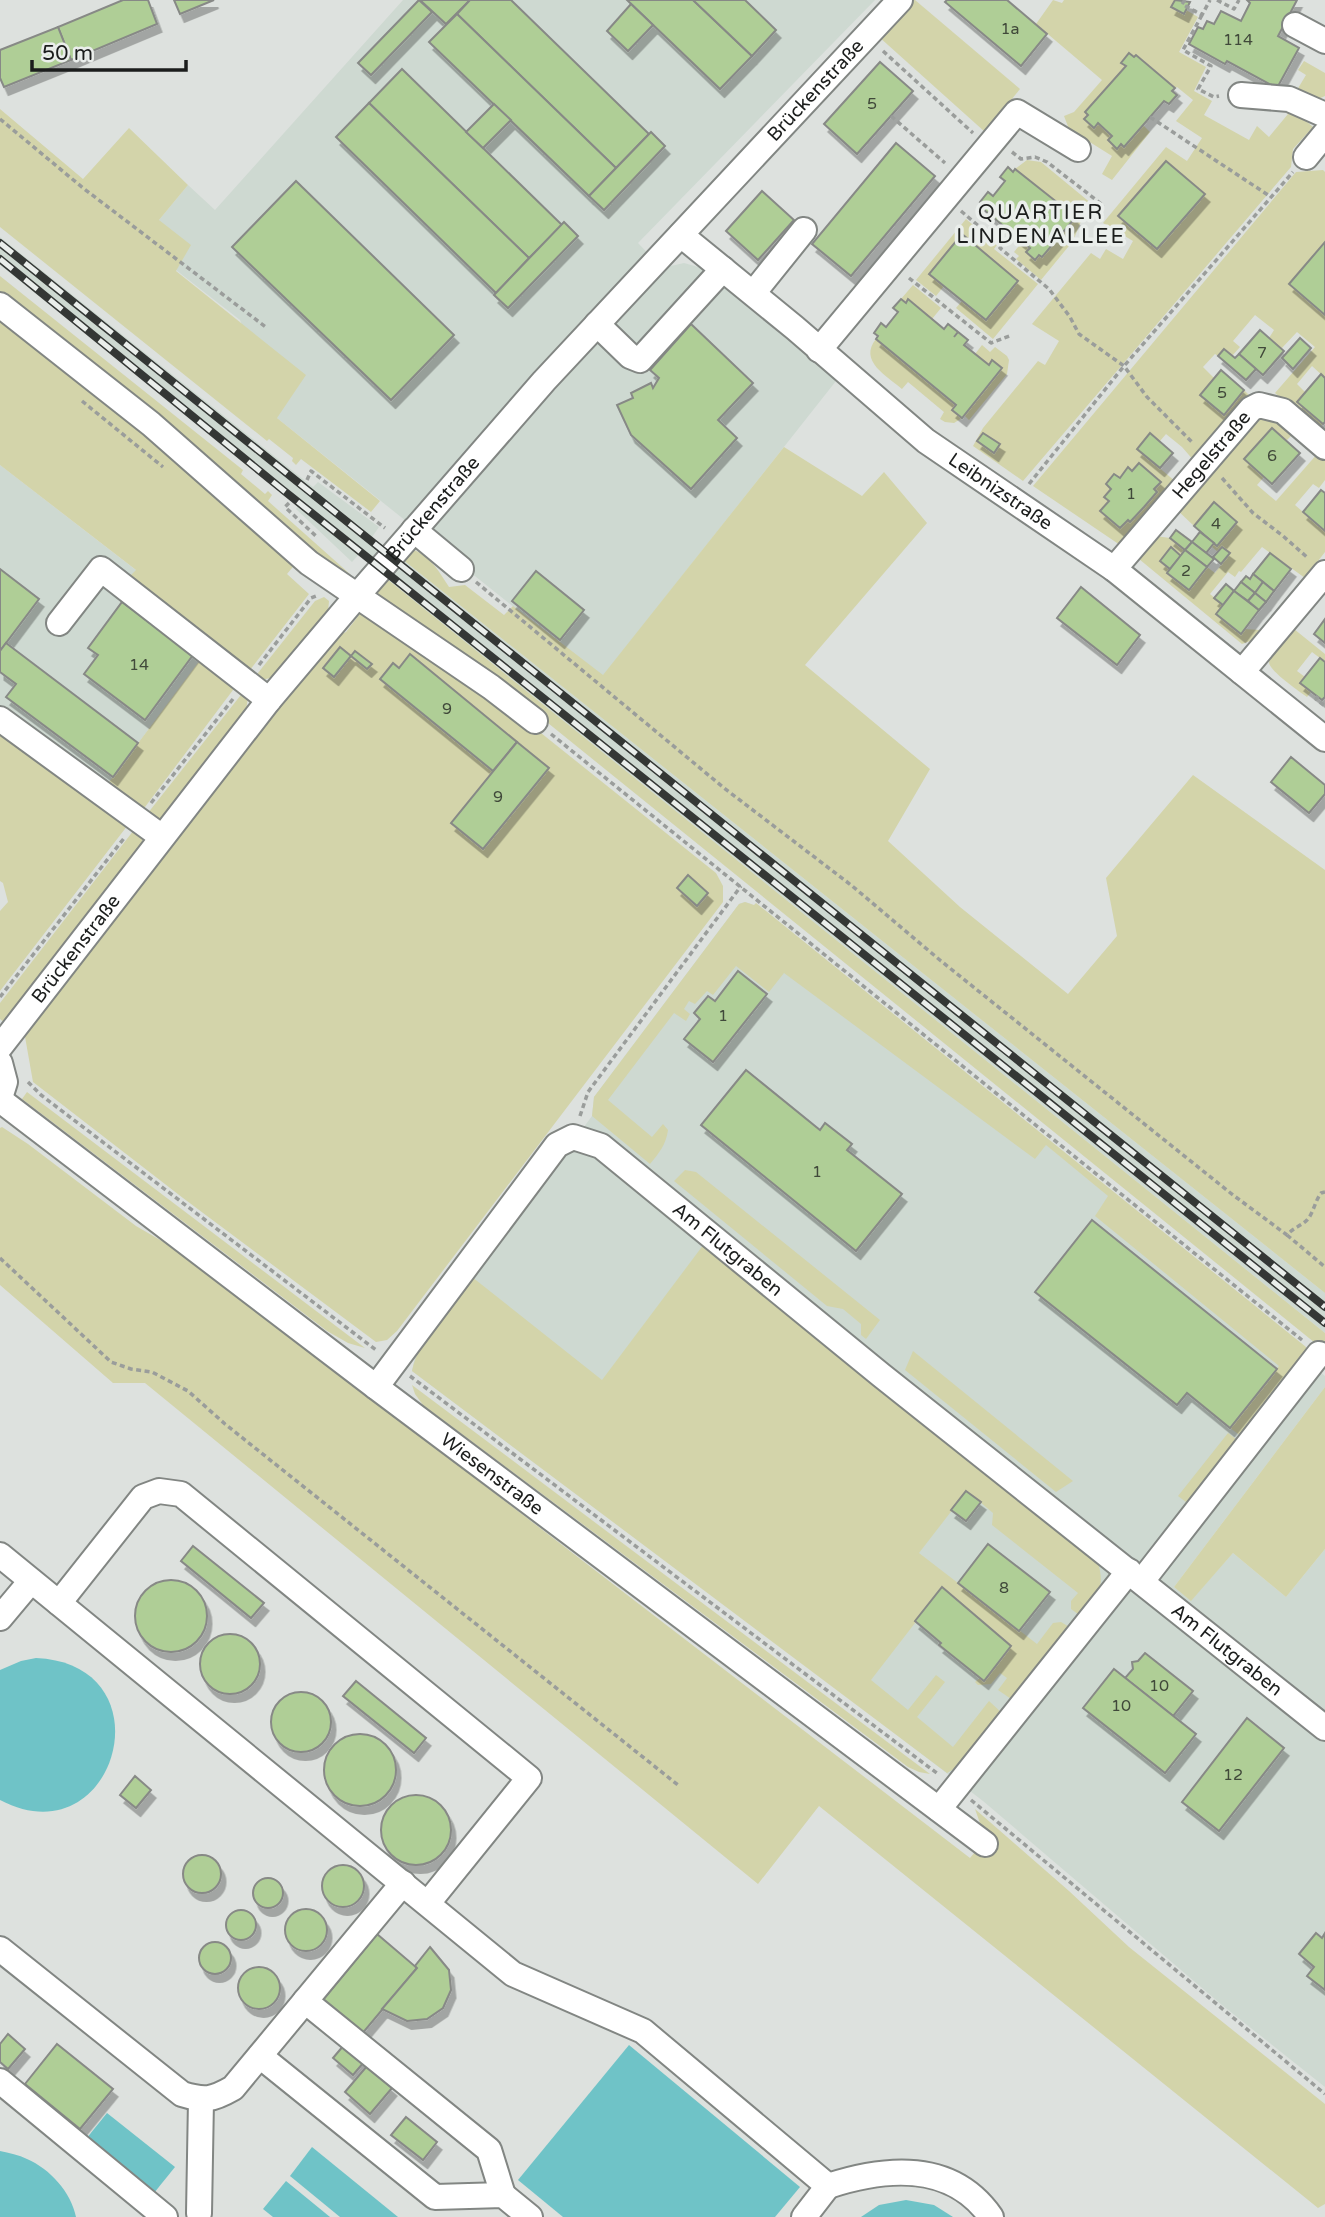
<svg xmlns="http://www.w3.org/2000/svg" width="1325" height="2217" font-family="'Varela Round',sans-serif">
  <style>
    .built { fill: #ced9d1 }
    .green { fill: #d3d4aa }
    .water { fill: #6fc3c7 }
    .building { fill: #afce96; stroke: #878986; stroke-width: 2; filter: url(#shadow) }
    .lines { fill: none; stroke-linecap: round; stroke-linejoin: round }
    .minor-casing { stroke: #828683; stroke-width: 28 }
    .path { stroke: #9a9d9b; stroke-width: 3.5; stroke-dasharray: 5 3.5; stroke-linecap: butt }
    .minor { stroke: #fff; stroke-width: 24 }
    .rail-casing { stroke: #343735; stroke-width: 8 }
    .rail { stroke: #eaeeeb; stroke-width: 5; stroke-dasharray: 16; stroke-linecap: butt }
    .labels { text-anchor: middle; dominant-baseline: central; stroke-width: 7; stroke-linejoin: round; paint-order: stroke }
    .number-label { font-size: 16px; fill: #40493a }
    .street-label { font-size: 19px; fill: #1b1d1c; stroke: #eaeeeb }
    .neighbourhood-label { font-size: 21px; letter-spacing: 2px; fill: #1b1d1c; stroke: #eaeeeb }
  </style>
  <defs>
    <filter id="shadow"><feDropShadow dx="4.5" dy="8" stdDeviation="0" flood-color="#0004"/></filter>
  </defs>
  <rect width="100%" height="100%" fill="#dde1de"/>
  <g class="built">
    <polygon points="403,0 875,0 638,243 662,268 684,263 705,269 732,286 836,381 603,676 560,644 277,418 240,320 176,270 159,220 188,185 215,210"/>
    <polygon points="0,237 313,487 318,482 379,527 372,537 402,559 1325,1293 1325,1333 387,579 359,554 352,562 296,509 299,504 0,265"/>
    <polygon points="0,465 221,636 203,656 104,789 0,725"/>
    <polygon points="745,902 751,904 1152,1231 1325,1376 1325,1387 1174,1587 1191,1600 1233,1553 1286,1597 1325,1549 1325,2087 1222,2005 983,1801 854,1702 412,1371 415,1357 592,1116 594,1097 739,904"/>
  </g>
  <g class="green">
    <polygon points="913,0 915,0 1020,89 985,132 878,36"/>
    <polygon points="1053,0 1062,3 1064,0 1175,0 1171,8 1184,14 1186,10 1198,17 1179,52 1206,67 1194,91 1212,101 1204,115 1249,140 1257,126 1269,137 1288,114 1276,103 1290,107 1313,127 1293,149 1291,167 1023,481 973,446 983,428 1038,361 1045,365 1059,341 1032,324 1091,253 1100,259 1106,249 1123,259 1133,241 1103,223 1166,147 1187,161 1202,138 1176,121 1193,100 1177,87 1175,88 1137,55 1134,57 1129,54 1121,62 1126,66 1086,113 1112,136 1108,140 1117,148 1143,125 1150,132 1112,180 1102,174 1112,156 1069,129 1064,116 1074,112 1102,80 1036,24"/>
    <polygon points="1304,61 1325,73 1325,96 1316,100 1294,95 1306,75 1298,70"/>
    <polygon points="0,109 83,179 129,128 188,185 159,220 191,245 176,271 306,375 277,418 380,501 371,512 301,459 296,465 292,461 293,458 269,439 267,441 0,227"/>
    <polygon points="1027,160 1041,162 1092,204 1084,214 1073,241 1041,280 1016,259 1019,256 1014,252 1022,242 1030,248 1026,252 1035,260 1039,255 1042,257 1074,218 1072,215 1076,211 1067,203 1063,207 1015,169"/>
    <polygon points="1323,170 1325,172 1325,378 1312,366 1297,384 1305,392 1298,402 1323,424 1317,430 1275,393 1315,347 1297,332 1281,349 1269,338 1274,330 1255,315 1233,341 1240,347 1232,356 1224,349 1218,356 1215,354 1203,367 1214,378 1200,395 1224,415 1244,390 1251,397 1195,462 1182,447 1166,434 1160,441 1150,433 1137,449 1176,482 1120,545 1033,486 1296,172"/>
    <polygon points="966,219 997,245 994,249 1038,284 993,339 956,308 962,301 986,320 1018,281 962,235 944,286 936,296 916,280"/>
    <polygon points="0,276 243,470 241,474 265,494 268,491 272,495 268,501 351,575 348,579 306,551 287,574 309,594 246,675 126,580 136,570 0,465"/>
    <polygon points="913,285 941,308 932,319 909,300 906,303 901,299"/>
    <path d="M876,339L956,405L952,410L962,418L954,423L945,422L940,419L944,412L908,382L902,389C887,376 858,361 876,339Z"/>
    <polygon points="982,345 990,352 995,347 1007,356 1009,360 1007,374 969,420 964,415 1002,369 989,365 975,354"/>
    <polygon points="1272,417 1294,433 1286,441 1272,428 1244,459 1264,477 1257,485 1276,501 1318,453 1325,459 1325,480 1319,488 1313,484 1295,505 1325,531 1325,552 1305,578 1262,547 1241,572 1239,571 1235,577 1228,572 1210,594 1223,605 1216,615 1240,633 1244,629 1260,630 1253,640 1242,644 1139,559 1140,552 1155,536 1170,538 1185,550 1181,556 1171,547 1160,561 1170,569 1167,574 1189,590 1207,567 1215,573 1230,553 1222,547 1218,552 1211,546 1214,543 1217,546 1237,522 1214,503 1194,526 1175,508 1258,418"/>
    <path d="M784,447L862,496L884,472L927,523L805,665L930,769L888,841L960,907L1068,994L1117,936L1106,878L1193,775L1325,870V1293L402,559L409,548C430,555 438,570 449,587L465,585L504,615L513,606L603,675Z"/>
    <polygon points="387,579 1325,1333 1325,1351 543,719 378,596 378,589"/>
    <polygon points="324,597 329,601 328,612 270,678 262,680 254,678 315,601"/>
    <polygon points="362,611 531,725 716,873 723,886 723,902 397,1331 387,1340 376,1342 183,1198 33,1082 24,1031 277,706 336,636 346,632"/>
    <path d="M1294,629L1325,654V662L1312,652L1297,671L1305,677L1300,683L1311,692L1307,697C1299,691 1269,671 1269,662C1269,654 1288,636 1294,629Z"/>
    <polygon points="203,656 239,682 139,815 104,789"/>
    <polygon points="244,691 248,697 246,711 164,819 158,822 144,818"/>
    <polygon points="0,725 131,821 0,991 0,911 8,902 3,883 0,881"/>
    <polygon points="137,826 142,833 142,848 5,1023 0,1019 0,1003"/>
    <path d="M745,902L754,905L756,903L1306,1347L1309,1356L1245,1439L1230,1428L1279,1366L1095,1216L1108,1196L1046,1145L1035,1159L784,973L769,992L736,966L713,995L707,991L695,1004L689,1001L684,1009L690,1014L686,1021L674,1013L608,1100L652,1137L663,1124L668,1130C666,1145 659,1153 650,1164L592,1116L594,1097L739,904Z"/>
    <polygon points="27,1092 365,1348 348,1343 327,1331 22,1099"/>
    <polygon points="2,1127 28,1144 136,1226 179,1251 970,1858 989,1835 981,1826 975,1809 1069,1891 1129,1947 1325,2104 1325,2204 1318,2208 819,1806 758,1884 145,1383 113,1383 0,1285 0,1128"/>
    <polygon points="685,1170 696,1172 880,1320 866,1339 861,1335 861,1324 843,1309 827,1306 674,1181"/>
    <path d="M704,1244L1098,1563C1106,1589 1096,1597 1082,1617L1071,1609V1601L1078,1593L992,1525L993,1513L967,1491L919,1553L1037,1644L1053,1623L1061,1622L1071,1628L1014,1701L998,1690L1007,1678L1000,1673L991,1684L978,1685L975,1682L980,1678L984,1680L1011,1646L942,1588L871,1680L908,1710L936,1675L945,1682L917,1717L953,1747L989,1701L1003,1714L966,1762L947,1773L412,1371C420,1335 450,1305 472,1277L602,1380Z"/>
    <polygon points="913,1351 1073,1481 1056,1492 905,1370"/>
    <polygon points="412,1385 930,1774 919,1772 908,1767 423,1405 415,1394"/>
    <polygon points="1325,1387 1325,1549 1286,1597 1233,1553 1191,1601 1174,1587"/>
    <polygon points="1228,1433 1241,1443 1175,1527 1170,1524 1186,1502 1178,1496"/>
  </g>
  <g class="water">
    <path d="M36,1658C171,1664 116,1861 0,1800V1670L21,1661Z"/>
    <polygon points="629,2045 800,2187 775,2217 563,2217 518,2180"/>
    <polygon points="107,2113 175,2167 154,2193 86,2139"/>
    <polygon points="312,2147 398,2217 340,2217 290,2176"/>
    <path d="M0,2151C9,2153 19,2155 27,2159C50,2169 71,2192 76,2217H0Z"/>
    <polygon points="286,2181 330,2217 273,2217 263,2209"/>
    <polygon points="906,2200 934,2205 953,2217 861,2217 879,2205"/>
  </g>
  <g class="building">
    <polygon points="123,0 148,0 157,24 71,60 58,27"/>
    <polygon points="174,0 214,0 180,14"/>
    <polygon points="419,0 432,12 371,75 358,63"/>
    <polygon points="420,0 470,0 446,24"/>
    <polygon points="470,0 511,0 649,134 616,168 457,14"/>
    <polygon points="627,0 693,0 752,56 720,89"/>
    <polygon points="693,0 745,0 776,30 752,56"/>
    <polygon points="947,0 1007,0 1047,34 1021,66 945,2"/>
    <polygon points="1175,0 1190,2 1184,14 1171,7"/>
    <polygon points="1297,0 1278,36 1299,48 1277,88 1227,61 1225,64 1189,44 1198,27 1203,29 1207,21 1214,24 1221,11 1241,21 1250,3 1247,0"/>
    <polygon points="631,4 653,25 628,51 607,31"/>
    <polygon points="457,14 616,168 589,196 429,42"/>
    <polygon points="58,27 71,60 4,87 0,78 0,50"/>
    <polygon points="1129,53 1134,57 1136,55 1175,88 1172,91 1177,95 1169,104 1164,101 1124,147 1121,144 1117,149 1108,140 1112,136 1098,123 1094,128 1084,119 1088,115 1085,112 1126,66 1121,63"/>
    <polygon points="880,62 913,91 857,154 824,124"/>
    <polygon points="402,69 562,225 529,258 369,103"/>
    <polygon points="369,103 529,258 496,293 336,137"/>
    <polygon points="494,104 511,120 483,148 466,132"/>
    <polygon points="651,132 665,146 604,210 589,196"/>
    <polygon points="896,143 935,176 851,276 812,244"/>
    <polygon points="1166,161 1205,194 1157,249 1118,216"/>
    <polygon points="1008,167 1013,172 1015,169 1063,207 1067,203 1076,211 1072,215 1075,218 1042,257 1039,255 1035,260 1026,252 1030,248 983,209 985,206 980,202 988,192 993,196 1005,181 1000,177"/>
    <polygon points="296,181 454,335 391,400 232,247"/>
    <polygon points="762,191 794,220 758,260 726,231"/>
    <polygon points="564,222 578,236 508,308 494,295"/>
    <polygon points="962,234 1018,281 986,320 929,274"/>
    <polygon points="1325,242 1325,315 1289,284"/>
    <polygon points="901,299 906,303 908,299 944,329 948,324 958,332 954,337 958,332 968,340 964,345 989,365 992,360 1002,368 962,418 952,410 956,405 876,339 878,336 874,333 881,323 886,327 898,312 893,308"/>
    <polygon points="691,324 753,383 718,420 737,438 691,489 631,435 617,405 633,398 631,393 651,383 653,388 659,378 650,370"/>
    <polygon points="1260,330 1284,351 1263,375 1239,354"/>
    <polygon points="1300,338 1311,348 1293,369 1282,358"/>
    <polygon points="1224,349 1235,358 1239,354 1256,369 1246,380 1218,356"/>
    <polygon points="1221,370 1244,390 1224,415 1200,395"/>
    <polygon points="1321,374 1325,378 1325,422 1323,424 1297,402"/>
    <polygon points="1272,428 1300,453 1272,484 1244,459"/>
    <polygon points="983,433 1000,444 994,453 977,441"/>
    <polygon points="1150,433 1173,453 1160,468 1137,449"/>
    <polygon points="1139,463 1161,482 1154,489 1157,492 1144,507 1130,522 1128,520 1120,528 1100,511 1109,501 1104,497 1111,489 1106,484 1114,474 1120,478 1128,467 1132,471"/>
    <polygon points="1321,490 1325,493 1325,531 1303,512"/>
    <polygon points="1214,502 1237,522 1217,546 1194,526"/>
    <polygon points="1176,530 1192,542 1185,550 1170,538"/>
    <polygon points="1200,532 1214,543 1206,553 1192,542"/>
    <polygon points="1192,542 1214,559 1207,567 1185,550"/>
    <polygon points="1171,547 1181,556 1170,569 1160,561"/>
    <polygon points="1222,547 1230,553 1221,564 1213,557"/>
    <polygon points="1185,550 1207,567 1189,590 1167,573"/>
    <polygon points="1270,553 1291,569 1274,591 1253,574"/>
    <polygon points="0,569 39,599 0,651"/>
    <polygon points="536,571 584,610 560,640 512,601"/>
    <polygon points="1253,574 1263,582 1255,593 1241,582 1246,576 1250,579"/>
    <polygon points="1241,582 1255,593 1248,601 1234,591"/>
    <polygon points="1263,582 1274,591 1266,602 1255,593"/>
    <polygon points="1226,584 1234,591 1223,605 1214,598"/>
    <polygon points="1081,587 1140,635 1117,665 1057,618"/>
    <polygon points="1234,591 1259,610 1241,634 1216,614"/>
    <polygon points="1255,593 1266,602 1259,610 1248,601"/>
    <polygon points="122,602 193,655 145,720 84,674 98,655 88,648"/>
    <polygon points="1325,619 1325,643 1314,634"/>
    <polygon points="6,643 138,743 113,777 6,697 16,684 0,672 0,651"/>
    <polygon points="340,647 351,656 334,677 323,668"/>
    <polygon points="355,651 372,664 367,669 351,656"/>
    <polygon points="410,654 517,742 493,771 380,679 393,663 399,668"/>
    <polygon points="1320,658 1325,662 1325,697 1322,700 1300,683"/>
    <polygon points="517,742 549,768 483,849 451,823"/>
    <polygon points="1291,757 1325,785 1325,794 1309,813 1271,782"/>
    <polygon points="688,875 708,893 697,906 677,888"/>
    <polygon points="738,971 767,994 713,1062 684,1039 700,1019 694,1013 708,996 715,1001"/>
    <polygon points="746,1070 820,1130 825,1123 852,1144 847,1150 902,1194 856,1251 701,1125"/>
    <polygon points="1092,1220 1277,1369 1230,1428 1187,1393 1177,1405 1035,1292"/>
    <polygon points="966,1491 981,1502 966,1521 951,1510"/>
    <polygon points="988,1544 1050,1592 1019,1631 958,1583"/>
    <polygon points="193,1546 264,1603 251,1618 181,1561"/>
    <circle cx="171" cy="1616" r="36"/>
    <polygon points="942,1587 1011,1646 984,1681 939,1645 941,1643 915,1621"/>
    <circle cx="230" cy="1664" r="30"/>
    <polygon points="1145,1653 1193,1691 1173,1716 1125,1678 1133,1669 1132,1662 1138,1661"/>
    <polygon points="1114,1669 1196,1734 1165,1773 1083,1708"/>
    <polygon points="356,1681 426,1738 414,1753 343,1696"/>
    <circle cx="301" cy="1722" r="30"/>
    <polygon points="1247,1718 1284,1748 1219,1831 1182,1802"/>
    <circle cx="360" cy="1770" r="36"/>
    <polygon points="135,1776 151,1790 136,1808 120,1795"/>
    <circle cx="416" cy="1830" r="35"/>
    <circle cx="202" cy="1874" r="19"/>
    <circle cx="343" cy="1886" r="21"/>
    <circle cx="268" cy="1893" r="15"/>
    <circle cx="306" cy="1930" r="21"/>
    <circle cx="241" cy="1925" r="15"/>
    <polygon points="1316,1933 1322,1938 1325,1933 1325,1990 1307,1976 1314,1967 1299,1954"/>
    <polygon points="377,1934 417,1968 361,2035 322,2001"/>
    <circle cx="215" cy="1958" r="16"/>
    <polygon points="430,1947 449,1970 451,1990 443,2008 427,2019 407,2021 382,2009 417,1968 415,1966"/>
    <circle cx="259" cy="1988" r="21"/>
    <polygon points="8,2034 25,2049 8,2069 0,2062 0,2044"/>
    <polygon points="57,2044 113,2089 80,2129 25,2084"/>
    <polygon points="344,2045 364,2062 353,2075 333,2058"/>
    <polygon points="367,2066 392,2088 370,2114 345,2092"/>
    <polygon points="406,2117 437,2142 423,2160 391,2135"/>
  </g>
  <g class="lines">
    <g class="minor-casing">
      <g id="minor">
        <polyline points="1295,25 1325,41"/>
        <polyline points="1241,95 1289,99 1325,115"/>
        <polyline points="1306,157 1325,134"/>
        <path id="s1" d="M681,235L795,328L926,441L1114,569L1325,739"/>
        <polyline points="759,286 804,230"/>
        <polyline points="0,305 151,424 309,563 491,687 535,721"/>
        <polyline points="597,324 630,356 640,360 723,269"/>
        <polyline points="819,350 1017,112 1078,149"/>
        <polyline points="414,530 461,569"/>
        <path id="s2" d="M1114,569L1251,409L1259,405L1283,411L1325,447"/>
        <polyline points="59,623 101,569 269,700"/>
        <polyline points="1242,672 1325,573"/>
        <polyline points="0,719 162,837"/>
        <path id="s3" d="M0,1047L269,700L356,597L544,381L900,0"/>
        <polyline points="0,1063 5,1082 0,1098"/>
        <path id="s4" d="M0,1100L376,1387L985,1844"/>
        <path id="s5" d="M376,1387L557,1145L573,1137L601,1146L881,1375L1325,1728"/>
        <path d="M0,1555L513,1974L643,2031L828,2186C886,2167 952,2161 991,2217"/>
        <polyline points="1142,1581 1319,1354"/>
        <polyline points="59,1603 143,1497 159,1491 181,1494 529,1778 428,1903"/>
        <polyline points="0,1618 31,1581"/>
        <polyline points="939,1809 1129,1571"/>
        <path d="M0,1949L182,2094C205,2101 212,2100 233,2088L403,1883"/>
        <polyline points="305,2001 489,2150 503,2195"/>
        <polyline points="260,2056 435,2197 503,2195 530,2217"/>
        <polyline points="0,2081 165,2217"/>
        <polyline points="199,2213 201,2100"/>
        <polyline points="804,2217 828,2186"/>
      </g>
    </g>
    <g class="path">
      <polyline points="1185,0 1182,4 1202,15 1210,0"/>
      <polyline points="1217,0 1234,9 1239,0"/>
      <polyline points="1202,15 1183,50 1211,66 1198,89 1214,97 1219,96"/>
      <polyline points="883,51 973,133"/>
      <polyline points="891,116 945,163"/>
      <polyline points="1150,117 1271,197"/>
      <polyline points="0,119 83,188 267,328"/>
      <polyline points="1012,152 1021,159 1035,157 1047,162 1104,206"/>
      <polyline points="961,211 1002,246"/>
      <polyline points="1012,233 1000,248 1049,289 1070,317 1079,334 1124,366 1147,397 1193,443"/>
      <polyline points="909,278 991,343 1012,335"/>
      <polyline points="82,401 163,467"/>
      <polyline points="1222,478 1253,513 1283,536 1308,558"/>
      <polyline points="307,480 311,471 385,528"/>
      <polyline points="1029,484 1124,366 1293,172"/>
      <polyline points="289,503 285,507 318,538"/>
      <path d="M476,582L724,788L851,885L941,961L1233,1195L1287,1235C1293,1228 1301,1226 1307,1220C1313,1214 1315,1201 1321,1193L1325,1192"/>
      <polyline points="259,665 311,598 316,596"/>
      <polyline points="1318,696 1316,699 1325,706"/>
      <polyline points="551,734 1302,1340"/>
      <polyline points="151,803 233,699"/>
      <polyline points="0,997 125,837"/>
      <polyline points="28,1082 41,1095 376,1350"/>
      <polyline points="580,1116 588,1092 741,886"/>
      <polyline points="1287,1235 1325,1267"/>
      <polyline points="0,1258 111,1362 131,1369 152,1372 188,1391 225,1424 678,1785"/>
      <polyline points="410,1376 938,1774"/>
      <polyline points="971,1800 1325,2094"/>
    </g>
    <use href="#minor" class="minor"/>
    <g class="rail-casing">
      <g id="rail">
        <polyline points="0,243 1325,1307"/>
        <polyline points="0,259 283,490 1325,1323"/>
      </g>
    </g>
    <use href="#rail" class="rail"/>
  </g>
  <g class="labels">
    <g class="number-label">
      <text x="1010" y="29">1a</text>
      <text x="1238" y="40">114</text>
      <text x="872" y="104">5</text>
      <text x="1262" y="353">7</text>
      <text x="1222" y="393">5</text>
      <text x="1272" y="456">6</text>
      <text x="1131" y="494">1</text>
      <text x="1216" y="524">4</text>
      <text x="1186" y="571">2</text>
      <text x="139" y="665">14</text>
      <text x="447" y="709">9</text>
      <text x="498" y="797">9</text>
      <text x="723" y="1016">1</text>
      <text x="817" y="1172">1</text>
      <text x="1004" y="1588">8</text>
      <text x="1159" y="1686">10</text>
      <text x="1121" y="1706">10</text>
      <text x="1233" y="1775">12</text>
    </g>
    <g class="street-label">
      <text stroke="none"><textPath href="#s3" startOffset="1258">Brückenstraße</textPath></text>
      <text stroke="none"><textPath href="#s2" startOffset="150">Hegelstraße</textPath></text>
      <text stroke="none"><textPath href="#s1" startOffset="410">Leibnizstraße</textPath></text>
      <text stroke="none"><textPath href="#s3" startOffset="691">Brückenstraße</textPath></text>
      <text stroke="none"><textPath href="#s3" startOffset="124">Brückenstraße</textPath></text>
      <text stroke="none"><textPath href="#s5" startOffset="513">Am Flutgraben</textPath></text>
      <text stroke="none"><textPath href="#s4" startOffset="618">Wiesenstraße</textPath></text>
      <text stroke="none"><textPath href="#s5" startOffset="1153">Am Flutgraben</textPath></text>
    </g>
    <g class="neighbourhood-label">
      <text x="1041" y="212">QUARTIER<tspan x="1041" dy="24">LINDENALLEE</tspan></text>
    </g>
  </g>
  <path d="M32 60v10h154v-10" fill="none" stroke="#1b1d1c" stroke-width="3.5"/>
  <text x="42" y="60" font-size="21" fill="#1b1d1c" stroke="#eaeeeb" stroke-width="5" paint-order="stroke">50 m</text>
</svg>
